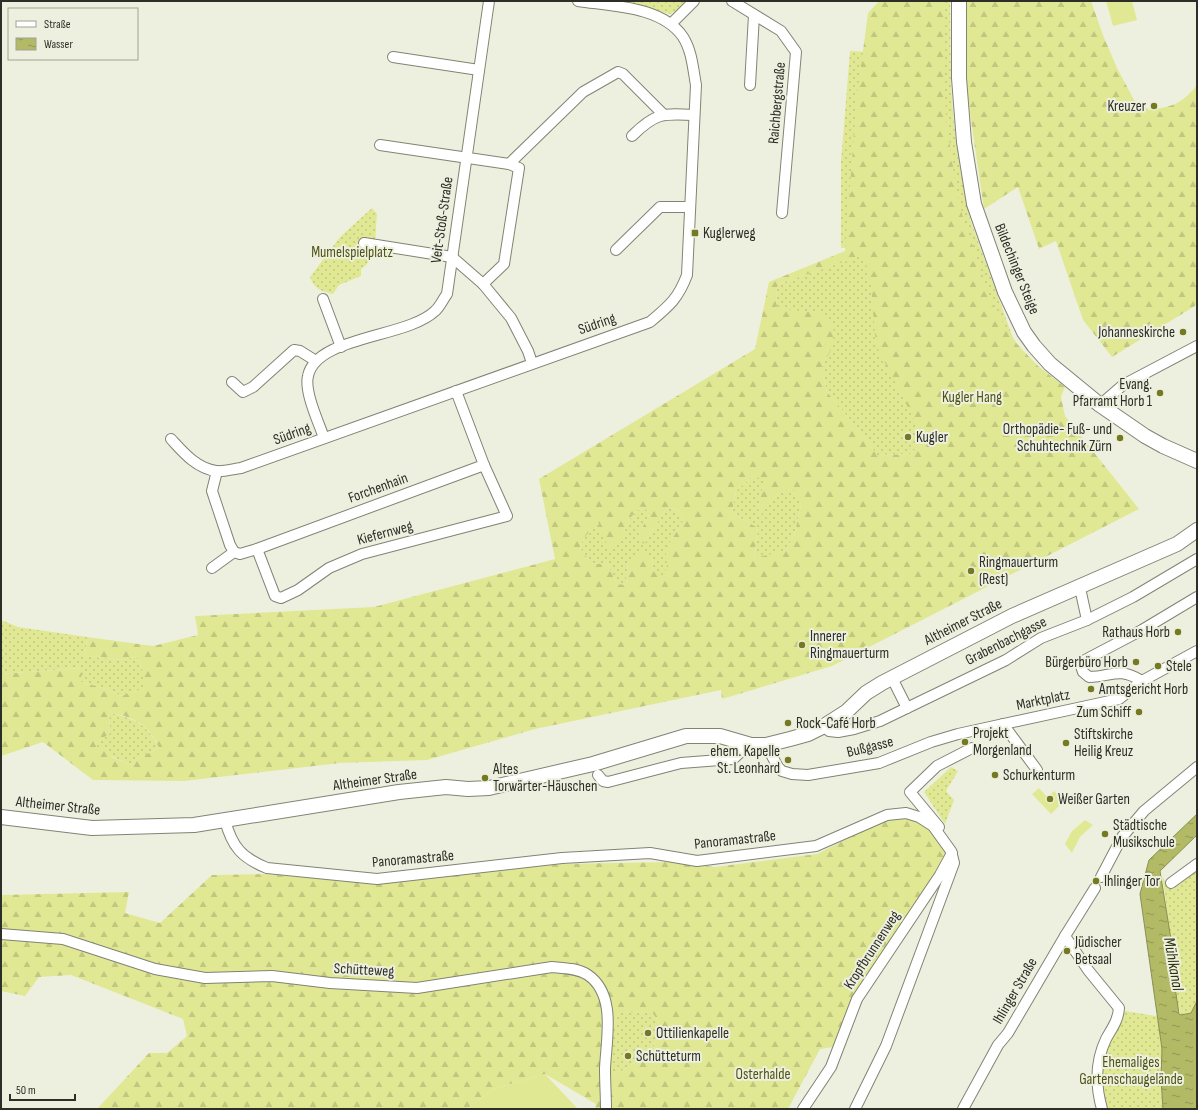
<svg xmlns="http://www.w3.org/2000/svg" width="1198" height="1110" font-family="'Sofia Sans Condensed',sans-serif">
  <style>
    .grass { fill: url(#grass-dots) }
    .forest { fill: url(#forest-firs); fill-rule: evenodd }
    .garden { fill: #e1e893 }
    .water { fill: url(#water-ripples); stroke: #8b9053 }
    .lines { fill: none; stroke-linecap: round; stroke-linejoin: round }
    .street-casing { stroke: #818374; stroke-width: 12 }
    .secondary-casing { stroke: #818374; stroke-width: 16 }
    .street { stroke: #fff; stroke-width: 10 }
    .secondary { stroke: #fff; stroke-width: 14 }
    .poi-dot { fill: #747922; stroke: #eef0df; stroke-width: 1.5 }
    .labels { text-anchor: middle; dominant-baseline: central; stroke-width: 4; stroke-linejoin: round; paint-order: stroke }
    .street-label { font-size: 15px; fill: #2d2e28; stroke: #eef0df }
    .poi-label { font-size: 15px; fill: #2d2e28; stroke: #eef0df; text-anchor: start }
    .park-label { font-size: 15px; fill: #4f5315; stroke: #eef0df }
    .water-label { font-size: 16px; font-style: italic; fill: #2c2f0a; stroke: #eef0df }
  </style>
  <defs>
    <pattern id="grass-dots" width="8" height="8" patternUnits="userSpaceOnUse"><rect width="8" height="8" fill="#e1e893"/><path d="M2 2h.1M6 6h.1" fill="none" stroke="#c1c77f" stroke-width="1.8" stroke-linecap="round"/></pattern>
    <pattern id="forest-firs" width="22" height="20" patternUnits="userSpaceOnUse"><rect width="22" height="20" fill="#e1e893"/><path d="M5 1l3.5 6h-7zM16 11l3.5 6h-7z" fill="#c1c77f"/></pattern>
    <pattern id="water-ripples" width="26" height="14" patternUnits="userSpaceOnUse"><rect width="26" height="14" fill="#b3ba66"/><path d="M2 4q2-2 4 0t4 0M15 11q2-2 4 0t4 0" fill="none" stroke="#929854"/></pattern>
  </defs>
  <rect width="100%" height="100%" fill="#eef0df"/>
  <g class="grass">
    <polygon points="624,1 687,1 678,10 670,14"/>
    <polygon points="883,1 950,1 951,87 955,133 961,174 970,219 1013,338 1024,353 910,454 877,455 866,439 827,392 821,368 830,352 777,308 776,295 778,284 860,256 859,247 841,248 841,162 850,51 870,52"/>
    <path d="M372,208L377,214C375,231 378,260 361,269V276L339,285L333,294C321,291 314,289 310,277L340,237Z"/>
    <polygon points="754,475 765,481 758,506 760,515 775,497 793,486 801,505 795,532 786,551 754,559 758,528 732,513 736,491"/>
    <polygon points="642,506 650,513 637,538 644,544 667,507 677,510 683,521 666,549 668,567 661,581 654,571 651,557 628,563 626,585 617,584 608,565 591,563 580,548 583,540 598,518 623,535 629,519"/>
    <polygon points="1,620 18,627 87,637 85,656 123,660 137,656 143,671 143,689 121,696 107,689 81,682 81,668 1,674"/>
    <path d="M112,713C137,720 147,724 159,748L141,757L130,765L111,756L106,747H97L95,744L110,733L109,719Z"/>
    <polygon points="951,767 958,771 946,791 954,800 945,824 924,792"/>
    <polygon points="1197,870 1197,1001 1191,1013 1181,1015 1178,1005 1159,1020 1162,1049 1161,1078 1163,1109 1106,1109 1100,1070 1102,1053 1125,1011 1156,1016 1176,996 1165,895 1162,877 1173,889"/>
    <polygon points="618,1012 653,1013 661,1027 652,1051 611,1078 603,1077 605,1040 615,1023"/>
  </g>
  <g class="forest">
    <path d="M879,1H945L944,66L946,118L955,181L962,214L993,307L1016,343L1038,366L1065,387L1061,397L1065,416L1139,509L832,666L722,699L721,690L535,729L427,760L340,763L184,781L93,780L43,742L1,756V674L82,668L81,682L107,689L121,696L143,689V671L137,656L123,660L85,656L87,637L153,646L198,635L195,616L374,607L555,559L539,479L755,349L769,282L845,251L857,95L868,13ZM864,255L871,286L875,334L878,349L918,427L917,448L910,454L877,455L866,439L827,392L821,368L830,352L834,331L825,314L777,308L776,295L778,284ZM754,475L764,482L758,506L760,516L775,497L792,487L801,505L795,532L786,551L754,558L758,528L732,513L736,491ZM642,506L650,513L637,538L644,544L667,507L677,510L683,521L666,549L667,567L661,580L654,571L651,557L640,552L628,563L626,585L617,584L608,565L591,563L580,548L583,540L598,519L600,533L611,550L623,535L629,519ZM112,713C135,718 149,725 159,748L141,757L130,765L112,757L106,747H97L95,744L110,733L109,719Z"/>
    <path d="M965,1H1091L1103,35L1117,68L1134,100L1150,110C1172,107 1183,103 1197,85V300L1195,306L1112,357L1083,320L1056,241L1039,249L1018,187L984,209L965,79Z"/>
    <path d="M908,818L934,828L953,859L855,993L833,1047L820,1049L788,1109H595L596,1104L545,1074L493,1089L467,1109H97L149,1053H167L187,1036L183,1019L71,975L39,977L25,996L1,991V895L129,892L125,913L160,923L212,875L264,874L379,883L559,864L671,862L715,867L817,854L878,823L890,819ZM618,1012L653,1013L661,1027L652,1051L611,1078L603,1077L605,1040L615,1023Z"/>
  </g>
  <g class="garden">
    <polygon points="1106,1 1132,1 1137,20 1113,26"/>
    <polygon points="1039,788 1047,797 1054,791 1064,801 1051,814 1032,794"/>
    <polygon points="1085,820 1093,825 1080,837 1072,853 1065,844 1072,831"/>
    <polygon points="545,1074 578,1109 467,1109 493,1089"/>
  </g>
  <polygon class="water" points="1197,814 1197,835 1160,871 1173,952 1175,987 1179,1014 1181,1015 1191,1013 1197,1001 1197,1109 1163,1109 1161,1078 1162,1049 1140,894 1149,860"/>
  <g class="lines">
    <g class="street-casing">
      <g id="street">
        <polyline points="732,1 781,31 796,52 782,213"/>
        <polyline points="671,24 694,1"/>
        <polyline points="393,57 479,70"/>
        <polyline points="750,85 754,15"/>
        <path d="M632,136C655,113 663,113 694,115"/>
        <polyline points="380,145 509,164"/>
        <polyline points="364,243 452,257 483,284 511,318 528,351 532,363"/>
        <polyline points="616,250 660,207 690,207"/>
        <polyline points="483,284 504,264 519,168 509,164 583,92 618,72 623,74 663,114"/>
        <polyline points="323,299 341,347"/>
        <polyline points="232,382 243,392 253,387 294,350 300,351 316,361"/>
        <polyline points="1100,405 1123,385 1197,346"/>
        <path d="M324,438C319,423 304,392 308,376C316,336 407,338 435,311C440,307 443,299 447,294L489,1"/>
        <path d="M171,439C183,452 196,468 216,471C223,472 233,469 241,468L650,322C669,306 678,299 687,275L696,85C693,69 692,51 683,37C662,6 611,6 578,1"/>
        <polyline points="217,471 212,491 230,545 234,552"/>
        <polyline points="257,549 275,596 281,598 298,590 329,568 362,554 507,516 484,465"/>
        <polyline points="212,568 234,552 240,554 257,549 484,465 456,391"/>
        <polyline points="1080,588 1087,620"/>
        <polyline points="892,678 907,708"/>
        <path d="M1142,681C1117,666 1113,677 1089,677L1083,672L1081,666L1085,660L1142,630L1197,597"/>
        <polyline points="1003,724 1037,770"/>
        <polyline points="824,726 829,731 838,732 854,729 880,721 1006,660 1041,638 1087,620 1133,597 1197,559"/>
        <polyline points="766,745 778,767 782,771 792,774 808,775 879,763 931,742 958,734 1119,699 1142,681 1197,651"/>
        <polyline points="598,775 603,781 608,782 681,763 733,759 748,745"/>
        <path d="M225,820C232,847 242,858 267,868L377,879L562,858L650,853L697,861L816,846L887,815L906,813L919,817L933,826L951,851L954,863L886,1046L855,1109"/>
        <polyline points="939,827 910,792 937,766 972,748"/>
        <polyline points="1101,877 1122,837 1144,811 1197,767"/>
        <polyline points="1171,883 1197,864"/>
        <path d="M1,934L63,939L155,969L205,978L272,976L330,983L417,988L552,967C563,968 578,968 588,975C617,995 606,1040 605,1069C605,1083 606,1096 606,1109"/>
        <path d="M1065,936L1088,970L1119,1008C1118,1021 1112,1028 1106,1039C1095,1062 1095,1084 1102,1109"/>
        <polyline points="803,1109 831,1067 857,999 940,875 952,853"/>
        <polyline points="963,1109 998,1045 1008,1033 1065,936 1095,888"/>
      </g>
    </g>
    <g class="secondary-casing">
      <g id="secondary">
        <polyline points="959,1 959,78 964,142 974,204 1005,292 1024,332 1034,346 1050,364 1100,405 1145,436 1163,446 1197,461"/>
        <polyline points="1,817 92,828 194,825 399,792 446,787 468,789 489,788 593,764 686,736 720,736 751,745 766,745 790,739 808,734 824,726 846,712 866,693 882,683 1012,616 1177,544 1197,530"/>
      </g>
    </g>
    <use href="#street" class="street"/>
    <use href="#secondary" class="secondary"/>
  </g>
  <g class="poi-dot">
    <circle cx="1154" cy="106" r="4"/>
    <rect x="691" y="229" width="8" height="8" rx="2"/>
    <circle cx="1183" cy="332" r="4"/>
    <circle cx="1160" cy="393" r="4"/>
    <circle cx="908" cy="437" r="4"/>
    <circle cx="1120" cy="438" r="4"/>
    <circle cx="971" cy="571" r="4"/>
    <circle cx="1178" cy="632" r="4"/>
    <circle cx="802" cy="645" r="4"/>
    <circle cx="1136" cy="662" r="4"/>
    <circle cx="1158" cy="666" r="4"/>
    <circle cx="1091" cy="689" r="4"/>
    <circle cx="1139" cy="712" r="4"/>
    <circle cx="788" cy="723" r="4"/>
    <circle cx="965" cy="742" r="4"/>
    <circle cx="1066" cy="743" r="4"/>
    <circle cx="788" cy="760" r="4"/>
    <circle cx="995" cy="775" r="4"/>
    <circle cx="485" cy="778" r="4"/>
    <circle cx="1050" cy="799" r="4"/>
    <circle cx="1105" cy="834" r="4"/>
    <circle cx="1096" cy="881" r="4"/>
    <circle cx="1067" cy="951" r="4"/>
    <circle cx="648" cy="1033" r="4"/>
    <circle cx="628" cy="1056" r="4"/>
  </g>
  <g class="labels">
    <g class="street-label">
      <text transform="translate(777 103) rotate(-85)">Raichbergstraße</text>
      <text transform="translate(442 220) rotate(-82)">Veit-Stoß-Straße</text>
      <text transform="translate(1017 269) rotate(68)">Bildechinger Steige</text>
      <text transform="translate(597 324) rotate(-19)">Südring</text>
      <text transform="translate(292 434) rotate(-20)">Südring</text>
      <text transform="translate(378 488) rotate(-20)">Forchenhain</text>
      <text transform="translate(385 533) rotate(-15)">Kiefernweg</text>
      <text transform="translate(963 622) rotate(-27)">Altheimer Straße</text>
      <text transform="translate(1006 641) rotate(-27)">Grabenbachgasse</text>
      <text transform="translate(1043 700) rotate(-12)">Marktplatz</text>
      <text transform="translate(870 747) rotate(-14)">Bußgasse</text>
      <text transform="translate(375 780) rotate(-8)">Altheimer Straße</text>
      <text transform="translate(58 806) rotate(6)">Altheimer Straße</text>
      <text transform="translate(735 840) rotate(-6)">Panoramastraße</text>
      <text transform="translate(413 859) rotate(-5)">Panoramastraße</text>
      <text transform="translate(872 950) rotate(-57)">Kropfbrunnenweg</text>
      <text transform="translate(364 970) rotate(3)">Schütteweg</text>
      <text transform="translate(1015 991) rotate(-60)">Ihlinger Straße</text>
    </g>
    <g class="poi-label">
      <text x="1146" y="106" text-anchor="end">Kreuzer</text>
      <text x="703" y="233">Kuglerweg</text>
      <text x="1175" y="332" text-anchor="end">Johanneskirche</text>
      <text x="1152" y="384" text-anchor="end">Evang.<tspan x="1152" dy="17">Pfarramt Horb 1</tspan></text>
      <text x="1112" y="429" text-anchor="end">Orthopädie- Fuß- und<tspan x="1112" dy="17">Schuhtechnik Zürn</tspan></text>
      <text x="916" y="437">Kugler</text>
      <text x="979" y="562">Ringmauerturm<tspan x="979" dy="17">(Rest)</tspan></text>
      <text x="1170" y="632" text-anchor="end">Rathaus Horb</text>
      <text x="810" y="636">Innerer<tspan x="810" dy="17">Ringmauerturm</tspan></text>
      <text x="1128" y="662" text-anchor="end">Bürgerbüro Horb</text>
      <text x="1166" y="666">Stele</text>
      <text x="1099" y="689">Amtsgericht Horb</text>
      <text x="1131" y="712" text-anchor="end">Zum Schiff</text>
      <text x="796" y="723">Rock-Café Horb</text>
      <text x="973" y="733">Projekt<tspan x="973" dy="17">Morgenland</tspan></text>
      <text x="1074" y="734">Stiftskirche<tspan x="1074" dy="17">Heilig Kreuz</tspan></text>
      <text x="780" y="751" text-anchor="end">ehem. Kapelle<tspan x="780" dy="17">St. Leonhard</tspan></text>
      <text x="493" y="769">Altes<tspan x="493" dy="17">Torwärter-Häuschen</tspan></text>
      <text x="1003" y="775">Schurkenturm</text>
      <text x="1058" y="799">Weißer Garten</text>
      <text x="1113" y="825">Städtische<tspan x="1113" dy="17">Musikschule</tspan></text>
      <text x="1104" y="881">Ihlinger Tor</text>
      <text x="1075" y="942">Jüdischer<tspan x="1075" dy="17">Betsaal</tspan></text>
      <text x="656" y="1033">Ottilienkapelle</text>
      <text x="636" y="1056">Schütteturm</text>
    </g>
    <g class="park-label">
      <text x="352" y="252">Mumelspielplatz</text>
      <text x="972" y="397">Kugler Hang</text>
      <text x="1131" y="1062">Ehemaliges<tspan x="1131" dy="17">Gartenschaugelände</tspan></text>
      <text x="763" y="1074">Osterhalde</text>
    </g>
    <g class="water-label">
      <text transform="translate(1173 964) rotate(80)">Mühlkanal</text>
    </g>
  </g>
  <rect width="1198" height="1110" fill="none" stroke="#2d2e28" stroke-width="4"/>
  <rect x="8" y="8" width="130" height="52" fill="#eef0df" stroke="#a1a296"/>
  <rect x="16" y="21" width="20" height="6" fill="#ffffff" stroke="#a1a296"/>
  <text x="44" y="28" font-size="12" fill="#2d2e28">Straße</text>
  <rect x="16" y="38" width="20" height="12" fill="url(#water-ripples)" stroke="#a1a296"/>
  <text x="44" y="48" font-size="12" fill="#2d2e28">Wasser</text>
  <path d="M10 1094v6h65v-6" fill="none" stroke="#2d2e28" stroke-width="2"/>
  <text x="16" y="1094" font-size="12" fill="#2d2e28" stroke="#eef0df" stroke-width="3" paint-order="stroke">50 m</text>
</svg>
